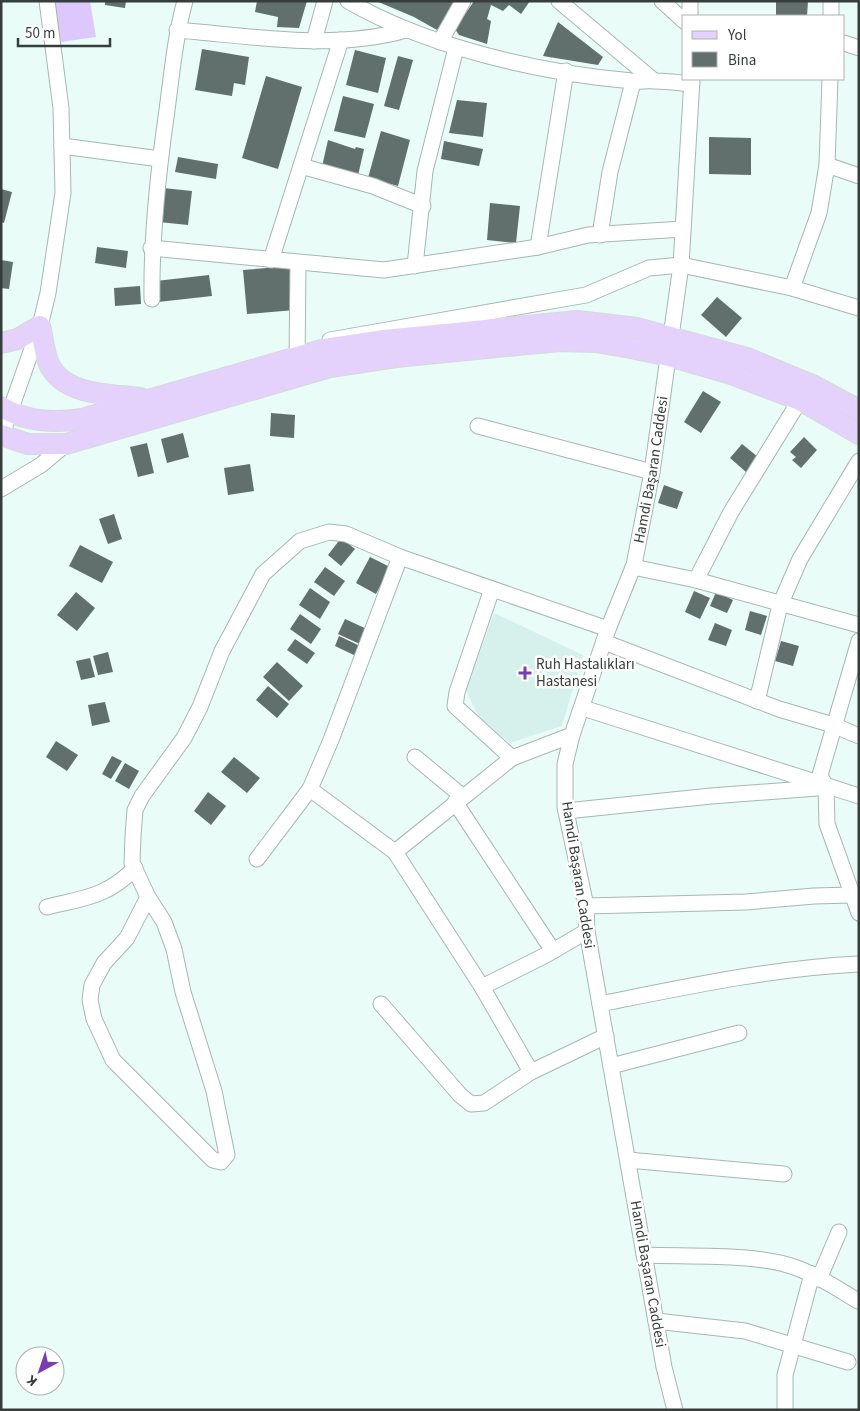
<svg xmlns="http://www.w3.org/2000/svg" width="860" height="1411" font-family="'Source Sans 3',sans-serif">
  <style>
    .built { fill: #d6f1eb }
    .green { fill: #ddc7fc }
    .building { fill: #61706d }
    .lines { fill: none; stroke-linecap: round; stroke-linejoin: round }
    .minor-casing { stroke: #a5b7b3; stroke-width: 17 }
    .major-casing { stroke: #d7d8d8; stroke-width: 22 }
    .minor { stroke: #fff; stroke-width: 15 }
    .major { stroke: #e4d2fc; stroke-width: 20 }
    .poi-dot { fill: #793db2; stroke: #fff; stroke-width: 2 }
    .labels { text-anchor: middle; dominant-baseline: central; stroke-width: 5; stroke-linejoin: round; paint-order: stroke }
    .street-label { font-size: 15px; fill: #363d3b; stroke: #fff }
    .poi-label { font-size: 15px; fill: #363d3b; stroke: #fff; text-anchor: start }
  </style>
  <rect width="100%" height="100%" fill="#eafcf8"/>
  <polygon class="built" points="494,613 583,655 562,726 510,743 480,720 466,690"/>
  <polygon class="green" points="54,1 90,1 96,37 61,42"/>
  <g class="building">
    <polygon points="105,1 126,1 125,8 105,5"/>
    <polygon points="257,1 307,1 299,28 277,27 278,17 255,12"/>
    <polygon points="376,1 456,1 437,30 414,17"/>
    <polygon points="474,1 530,1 521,14 509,5 503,11 491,5 487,19 491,21 487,44 459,35 455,29"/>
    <polygon points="776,1 808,1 807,16 776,16"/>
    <polygon points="558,22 603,57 598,65 543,56"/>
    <polygon points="202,49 249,57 245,85 234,83 232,96 195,90"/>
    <polygon points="355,50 386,58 378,93 346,85"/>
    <polygon points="398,56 413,60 399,110 384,106"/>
    <polygon points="266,76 302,87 278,169 242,158"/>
    <polygon points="343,96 374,104 365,138 334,131"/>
    <polygon points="457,100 487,103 483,137 449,133"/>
    <polygon points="381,131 410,140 398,186 368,178"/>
    <polygon points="709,137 751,138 751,175 709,174"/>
    <polygon points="328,140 355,149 356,147 364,149 357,180 321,171"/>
    <polygon points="444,141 483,149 479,166 441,159"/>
    <polygon points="178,157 218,164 216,179 175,172"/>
    <polygon points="163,188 192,191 188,225 159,222"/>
    <polygon points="1,189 12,192 4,223 1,222"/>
    <polygon points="490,203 520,206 516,243 487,240"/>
    <polygon points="97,247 128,251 126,268 95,263"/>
    <polygon points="1,260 13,262 9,289 1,288"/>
    <polygon points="292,266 295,310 247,314 243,270"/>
    <polygon points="209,275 212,296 158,302 156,281"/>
    <polygon points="140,286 141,304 115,306 114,288"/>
    <polygon points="717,297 742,318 726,337 701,315"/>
    <polygon points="703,391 721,402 701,433 684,422"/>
    <polygon points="271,413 295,415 294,438 270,436"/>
    <polygon points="183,433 189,457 167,463 161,439"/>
    <polygon points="804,437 817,450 801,468 792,460 796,457 790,452"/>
    <polygon points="147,443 154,473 138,477 130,447"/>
    <polygon points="742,444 758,457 746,472 730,458"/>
    <polygon points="250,464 254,491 228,495 224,468"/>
    <polygon points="664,485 683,492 677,509 658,503"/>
    <polygon points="114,514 122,539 108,544 99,519"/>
    <polygon points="341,538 355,549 341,566 328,555"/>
    <polygon points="80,545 113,562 102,583 69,566"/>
    <polygon points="370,557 390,567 376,594 356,583"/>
    <polygon points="325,567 345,581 334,596 314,582"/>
    <polygon points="310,588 330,602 320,619 299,605"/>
    <polygon points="694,591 710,598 700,619 685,612"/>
    <polygon points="76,592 95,608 77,631 57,615"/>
    <polygon points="716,592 733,600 727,613 710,606"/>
    <polygon points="750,611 767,616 761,635 745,630"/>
    <polygon points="300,614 321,629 311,644 290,629"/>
    <polygon points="345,619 369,630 362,645 338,634"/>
    <polygon points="715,623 732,630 726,646 708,640"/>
    <polygon points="339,636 360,646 356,656 335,646"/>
    <polygon points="295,639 315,653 307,664 287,650"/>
    <polygon points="781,641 799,646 793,666 775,661"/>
    <polygon points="108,652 113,672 98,675 93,656"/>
    <polygon points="90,658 95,677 81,680 76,661"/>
    <polygon points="277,662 303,686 289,701 263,677"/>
    <polygon points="268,686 289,704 277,718 256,700"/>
    <polygon points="105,702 110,722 92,726 88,705"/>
    <polygon points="56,741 78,755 67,771 46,757"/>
    <polygon points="112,756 122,761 111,779 102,774"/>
    <polygon points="234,757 260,778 247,793 221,772"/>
    <polygon points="125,763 139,771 129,789 115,781"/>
    <polygon points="208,792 226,806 211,825 194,811"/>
  </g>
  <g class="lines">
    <g class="minor-casing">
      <g id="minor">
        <path d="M348,1C427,47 541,73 632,81C639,82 647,80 655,81C667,81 680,83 692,84"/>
        <polyline points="559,1 653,80"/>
        <polyline points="662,1 684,21"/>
        <polyline points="831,1 831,16"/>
        <polyline points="690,16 690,1"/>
        <path d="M177,30C252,36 332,51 406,30"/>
        <polyline points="314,41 325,1"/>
        <polyline points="440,42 463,1"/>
        <polyline points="844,43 859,48"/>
        <polyline points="62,146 160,159"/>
        <polyline points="827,165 859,176"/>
        <polyline points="301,166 373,186 423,206"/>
        <polyline points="600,235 610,172 633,82"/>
        <polyline points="538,247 566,71"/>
        <polyline points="151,248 384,270 538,247 588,235 683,229"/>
        <polyline points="271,260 341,40"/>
        <polyline points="415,266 425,171 456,48"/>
        <polyline points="792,288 819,213 827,165 830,79"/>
        <path d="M152,299C151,235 158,173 167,110C172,73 175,37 185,1"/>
        <polyline points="330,340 586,295 649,268 681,265 792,288 859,308"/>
        <polyline points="297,365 298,263"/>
        <polyline points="478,426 652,472"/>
        <polyline points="1,437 40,326 48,293 63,193 61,108 47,1"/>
        <polyline points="1,489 41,465 66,444"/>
        <polyline points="633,567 696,580 859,625"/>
        <polyline points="696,580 731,512 800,400"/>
        <polyline points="492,589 457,692 455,706 512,758"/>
        <polyline points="859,641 820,775 826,787 827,824 859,913"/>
        <polyline points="604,642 779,709 833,725 859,736"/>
        <polyline points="757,701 780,605 800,559 859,461"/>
        <polyline points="583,708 859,796"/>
        <polyline points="572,735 512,758 395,852 482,987 546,955 587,931"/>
        <polyline points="415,757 462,796"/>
        <polyline points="310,789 395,852"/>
        <polyline points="455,802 553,951"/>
        <polyline points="566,811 711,796 817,788"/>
        <polyline points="257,859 310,789 331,740 400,557"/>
        <polyline points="148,897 127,938 104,963 92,985 90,1000 94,1019 113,1060 213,1160 221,1162 227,1155 214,1091 183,992 174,949 164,922 148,897 132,863 133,836 135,810 142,796 184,738 200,707 222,651 263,574 300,541 329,532 346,534 400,557 608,629"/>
        <polyline points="586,906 746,902 814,896 852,895"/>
        <path d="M47,907C84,898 107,897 135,868"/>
        <polyline points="482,987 531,1072"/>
        <polyline points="381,1004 460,1095 471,1104 484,1103 531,1072 606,1036"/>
        <path d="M600,1004C685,987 773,968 859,964"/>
        <polyline points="611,1066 739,1033"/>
        <polyline points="628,1160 784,1174"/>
        <path d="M644,1255C687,1257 759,1253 797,1268C819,1276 838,1289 858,1301"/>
        <polyline points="819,1279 839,1232"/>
        <polyline points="656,1321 745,1331 848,1362"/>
        <path id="s1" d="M675,1410L664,1367L587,931L586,906L565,807V764L572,735L608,629L634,565L652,472L681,265L692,79"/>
        <polyline points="785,1410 785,1375 812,1274"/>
      </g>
    </g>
    <g class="major-casing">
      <g id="major">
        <path d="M1,343L18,339L40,326C43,338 44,353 49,364C64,396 110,394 140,398"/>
        <path d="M1,407C27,422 53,423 82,419L325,349L384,340L577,321L637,328L747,358L814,386L859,410"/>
        <polyline points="1,435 28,444 66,444 330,367 396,357 559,341 596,342 631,348 669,356 731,374 800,400 859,434"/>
      </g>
    </g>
    <use href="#minor" class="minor"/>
    <use href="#major" class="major"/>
  </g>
  <path class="poi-dot" d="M522.5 665.5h5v5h5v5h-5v5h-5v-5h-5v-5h5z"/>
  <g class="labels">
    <g class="street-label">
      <text stroke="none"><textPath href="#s1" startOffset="964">Hamdi Başaran Caddesi</textPath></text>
      <text transform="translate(578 875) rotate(81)">Hamdi Başaran Caddesi</text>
      <text transform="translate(648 1274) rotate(80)">Hamdi Başaran Caddesi</text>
    </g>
    <g class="poi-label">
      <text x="536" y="664">Ruh Hastalıkları<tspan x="536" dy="17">Hastanesi</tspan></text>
    </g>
  </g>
  <rect width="860" height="1411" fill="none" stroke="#363d3b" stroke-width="5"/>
  <rect x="682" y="15" width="162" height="65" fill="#ffffff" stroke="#afb1b1"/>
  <rect x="692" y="31" width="25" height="8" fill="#e4d2fc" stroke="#afb1b1"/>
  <text x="728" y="40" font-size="15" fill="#363d3b">Yol</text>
  <rect x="692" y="52" width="25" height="15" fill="#61706d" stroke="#afb1b1"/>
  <text x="728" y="65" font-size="15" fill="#363d3b">Bina</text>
  <g transform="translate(40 1371) rotate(220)"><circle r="24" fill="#ffffff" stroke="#afb1b1"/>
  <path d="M0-4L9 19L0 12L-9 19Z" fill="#793db2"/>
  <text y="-8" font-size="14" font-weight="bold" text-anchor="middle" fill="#363d3b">K</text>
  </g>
  <path d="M18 38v8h92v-8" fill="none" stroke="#363d3b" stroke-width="2.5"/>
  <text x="25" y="38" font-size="15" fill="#363d3b" stroke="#ffffff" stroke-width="4" paint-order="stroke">50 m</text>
</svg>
